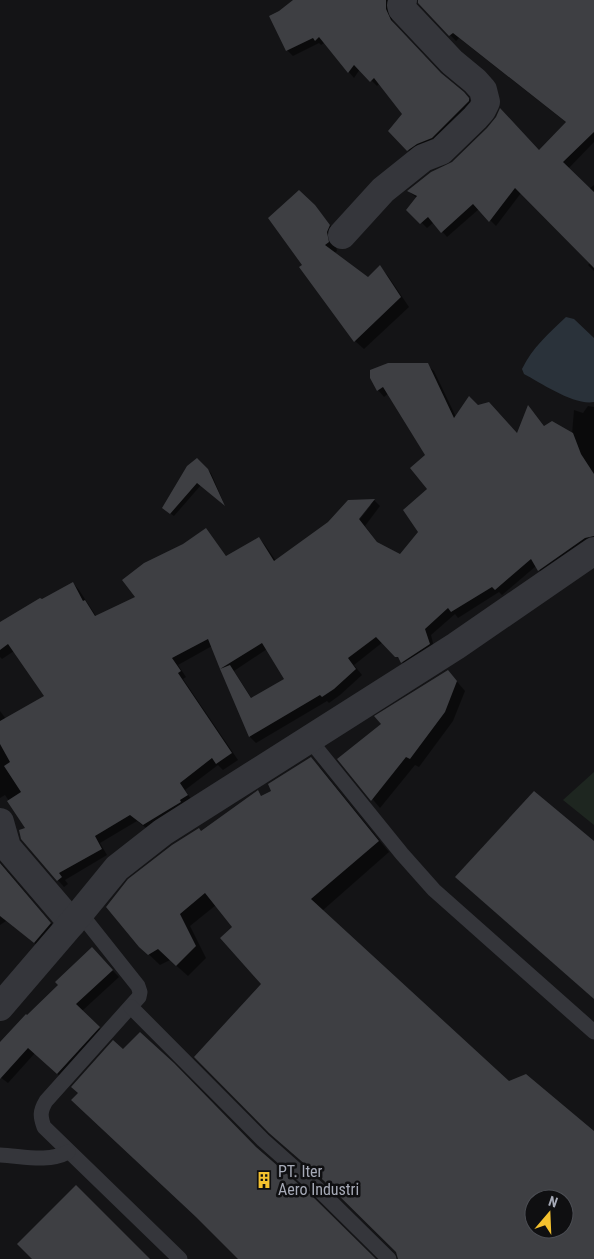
<svg xmlns="http://www.w3.org/2000/svg" width="594" height="1259" font-family="'Roboto Condensed',sans-serif">
  <style>
    .green { fill: #1e2620 }
    .water { fill: #2a323a }
    .shadow { fill: #0007; fill-rule: evenodd }
    .building { fill: #3e3f43; fill-rule: evenodd }
    .lines { fill: none; stroke-linecap: round; stroke-linejoin: round }
    .service { stroke: #35363b; stroke-width: 15 }
    .minor { stroke: #35363b; stroke-width: 28 }
    .tertiary { stroke: #35363b; stroke-width: 28 }
    .labels { text-anchor: middle; dominant-baseline: central; stroke-width: 5; stroke-linejoin: round; paint-order: stroke }
    .poi-label { font-size: 16px; fill: #a6aab7; stroke: #0f0f11; text-anchor: start }
  </style>
  <rect width="100%" height="100%" fill="#141416"/>
  <polygon class="green" points="594,772 594,825 563,800"/>
  <path class="water" d="M566,317L574,319L594,338V402C575,406 541,383 524,374L522,369C532,348 549,333 566,317Z"/>
  <g class="shadow">
    <polygon points="296,0 395,0 392,5 392,20 396,27 441,75 469,99 474,106 414,155 389,131 404,114 379,84 377,86 360,69 354,78 324,43 321,45 319,43 293,56 287,50"/>
    <polygon points="419,0 594,0 594,142 568,169 589,189 594,185 594,271 588,265 590,263 521,193 496,226 479,209 447,237 434,222 427,228 408,209 417,198 408,191 539,152 567,123 459,38 456,41 419,3"/>
    <polygon points="299,192 323,216 338,235 335,241 337,251 334,253 368,279 380,267 388,276 409,307 364,349 355,341 304,265"/>
    <path d="M427,365L434,371L456,417L478,407L518,435L534,413L545,427L572,434L574,410L583,413L588,406L594,407V543L545,576L536,566L502,595L499,592L458,618L455,614L431,635L435,651L408,668L383,642L354,665L362,675L340,695L329,703L327,701L256,743L250,737L212,646L178,665L186,677L183,679L238,760L223,770L218,765L185,790L193,802L150,831L137,821L100,843L107,855L65,880L68,884L64,887L22,839L27,828L5,795L0,798V711L6,719L46,696L14,651L2,659L0,657V624L73,583L79,590L96,616L137,598L184,545L206,530L227,557L259,538L265,545L276,561L329,523L348,502L374,500L380,506L365,526L379,545L400,556L419,532L429,489L426,456L389,393L384,397L378,390L372,378ZM368,505H371L356,524L354,523ZM267,649L286,680L252,699L234,671Z"/>
    <polygon points="197,460 211,473 225,506 201,485 174,516 167,511"/>
    <polygon points="448,671 465,691 453,721 419,767 415,765 380,808 339,759"/>
    <path d="M310,758L322,770L389,852L322,911L508,1083L594,1133V1259H399L397,1252L335,1191L282,1144L263,984L234,927L216,905L190,926L206,958L188,976L170,960L160,965L140,946L201,832L257,792L262,797L272,792ZM534,1199H564V1229H534Z"/>
    <polygon points="0,862 57,930 41,948 6,921 0,925"/>
    <polygon points="92,949 119,977 82,1011 105,1034 64,1080 35,1053 8,1083 0,1077 0,1044 59,985"/>
  </g>
  <g class="building">
    <polygon points="293,0 386,0 386,9 391,20 441,73 464,92 469,98 469,101 432,138 417,144 407,151 388,131 402,114 374,78 370,82 354,65 348,73 319,37 315,41 313,38 286,51 269,16 279,11"/>
    <polygon points="418,0 594,0 594,132 563,162 594,192 594,268 515,188 489,222 473,204 441,233 428,217 420,224 406,210 417,196 407,191 431,172 452,162 487,128 496,117 500,108 539,150 566,122 453,33 449,36 418,3"/>
    <polygon points="299,190 315,205 330,225 327,232 329,242 325,245 368,277 380,265 401,297 354,342 299,267 302,265 268,218"/>
    <polygon points="388,363 428,363 454,418 469,396 478,405 489,402 517,433 528,405 544,426 552,421 573,433 581,454 594,474 594,536 585,538 538,571 531,559 495,590 492,587 451,612 448,608 425,629 430,644 401,663 398,657 395,657 376,637 348,658 356,669 334,689 322,697 320,695 249,737 220,669 230,665 251,698 284,679 262,643 220,669 208,639 172,658 181,671 178,673 232,753 216,764 212,758 180,783 188,795 180,800 181,802 166,811 143,825 130,815 95,836 102,849 59,873 62,877 57,881 21,839 19,830 25,828 7,801 21,792 4,766 10,762 0,744 0,721 44,696 8,644 0,650 0,622 40,598 42,599 73,582 83,601 85,600 95,616 135,597 122,580 144,563 183,544 206,528 226,556 259,537 274,561 328,522 348,500 375,499 359,519 377,542 400,554 418,532 403,510 427,489 410,468 425,455 383,387 377,391 370,378 370,370"/>
    <polygon points="197,458 208,469 225,506 197,483 170,514 162,508 187,466"/>
    <polygon points="448,670 457,681 445,712 410,759 406,757 371,801 337,759 381,724 374,716"/>
    <path d="M311,757L379,841L311,899L509,1081L526,1074L594,1131V1259H398L396,1252L323,1180L269,1133L194,1057L261,984L220,938L232,927L205,893L180,914L196,946L176,966L158,949L148,955L139,947L106,907L128,879L172,845L199,828L201,831L258,790L261,796L271,791L268,784ZM534,1199H564V1229H534Z"/>
    <polygon points="534,791 594,841 594,999 455,877"/>
    <polygon points="0,863 51,923 34,943 0,916"/>
    <polygon points="92,947 113,970 76,1004 100,1027 57,1074 28,1048 0,1079 0,1042 26,1014 27,1015 58,985 55,982"/>
    <polygon points="140,1032 174,1063 256,1147 310,1194 376,1259 238,1259 196,1217 71,1100 78,1093 71,1087 113,1040 123,1049"/>
    <polygon points="76,1185 150,1259 32,1259 17,1244"/>
  </g>
  <g class="lines">
    <g class="service">
      <polyline points="309,739 402,854 434,890 594,1032"/>
      <path d="M80,913L138,986L140,992L139,997L46,1101C40,1111 40,1116 44,1127L180,1259"/>
      <polyline points="131,1007 263,1140 316,1187 389,1259"/>
      <path d="M0,1155C23,1156 47,1163 68,1152"/>
    </g>
    <g class="minor">
      <polyline points="342,235 383,190 423,158 441,151 475,118 482,110 486,102 483,90 475,81 452,62 402,9 401,5 403,0"/>
      <polyline points="0,822 7,847 72,923"/>
    </g>
    <polyline class="tertiary" points="0,1007 72,923 117,868 163,832 456,646 594,551"/>
  </g>
  <defs>
    <g id="building-bare" transform="scale(1.35)"><path d="M-4-6H4V6H1V3H-1V6H-4ZM-2.5-4.3h1.7v1.8h-1.7ZM.8-4.3h1.7v1.8H.8ZM-2.5-1h1.7V.8h-1.7ZM.8-1h1.7V.8H.8Z" fill="#f4c12e" stroke="#0f0f11" stroke-width="2.5" paint-order="stroke"/></g>
  </defs>
  <g fill-rule="evenodd">
    <use href="#building-bare" x="264" y="1180"/>
  </g>
  <g class="labels">
    <g class="poi-label">
      <text x="278" y="1171">PT. Iter<tspan x="278" dy="18">Aero Industri</tspan></text>
    </g>
  </g>
  <g transform="translate(549 1214) rotate(19)"><circle r="24" fill="#0f0f11" stroke="#4b4d53"/>
  <path d="M0-4L9 19L0 12L-9 19Z" fill="#f4c12e"/>
  <text y="-8" font-size="14" font-weight="bold" text-anchor="middle" fill="#a6aab7">N</text>
  </g>
</svg>
